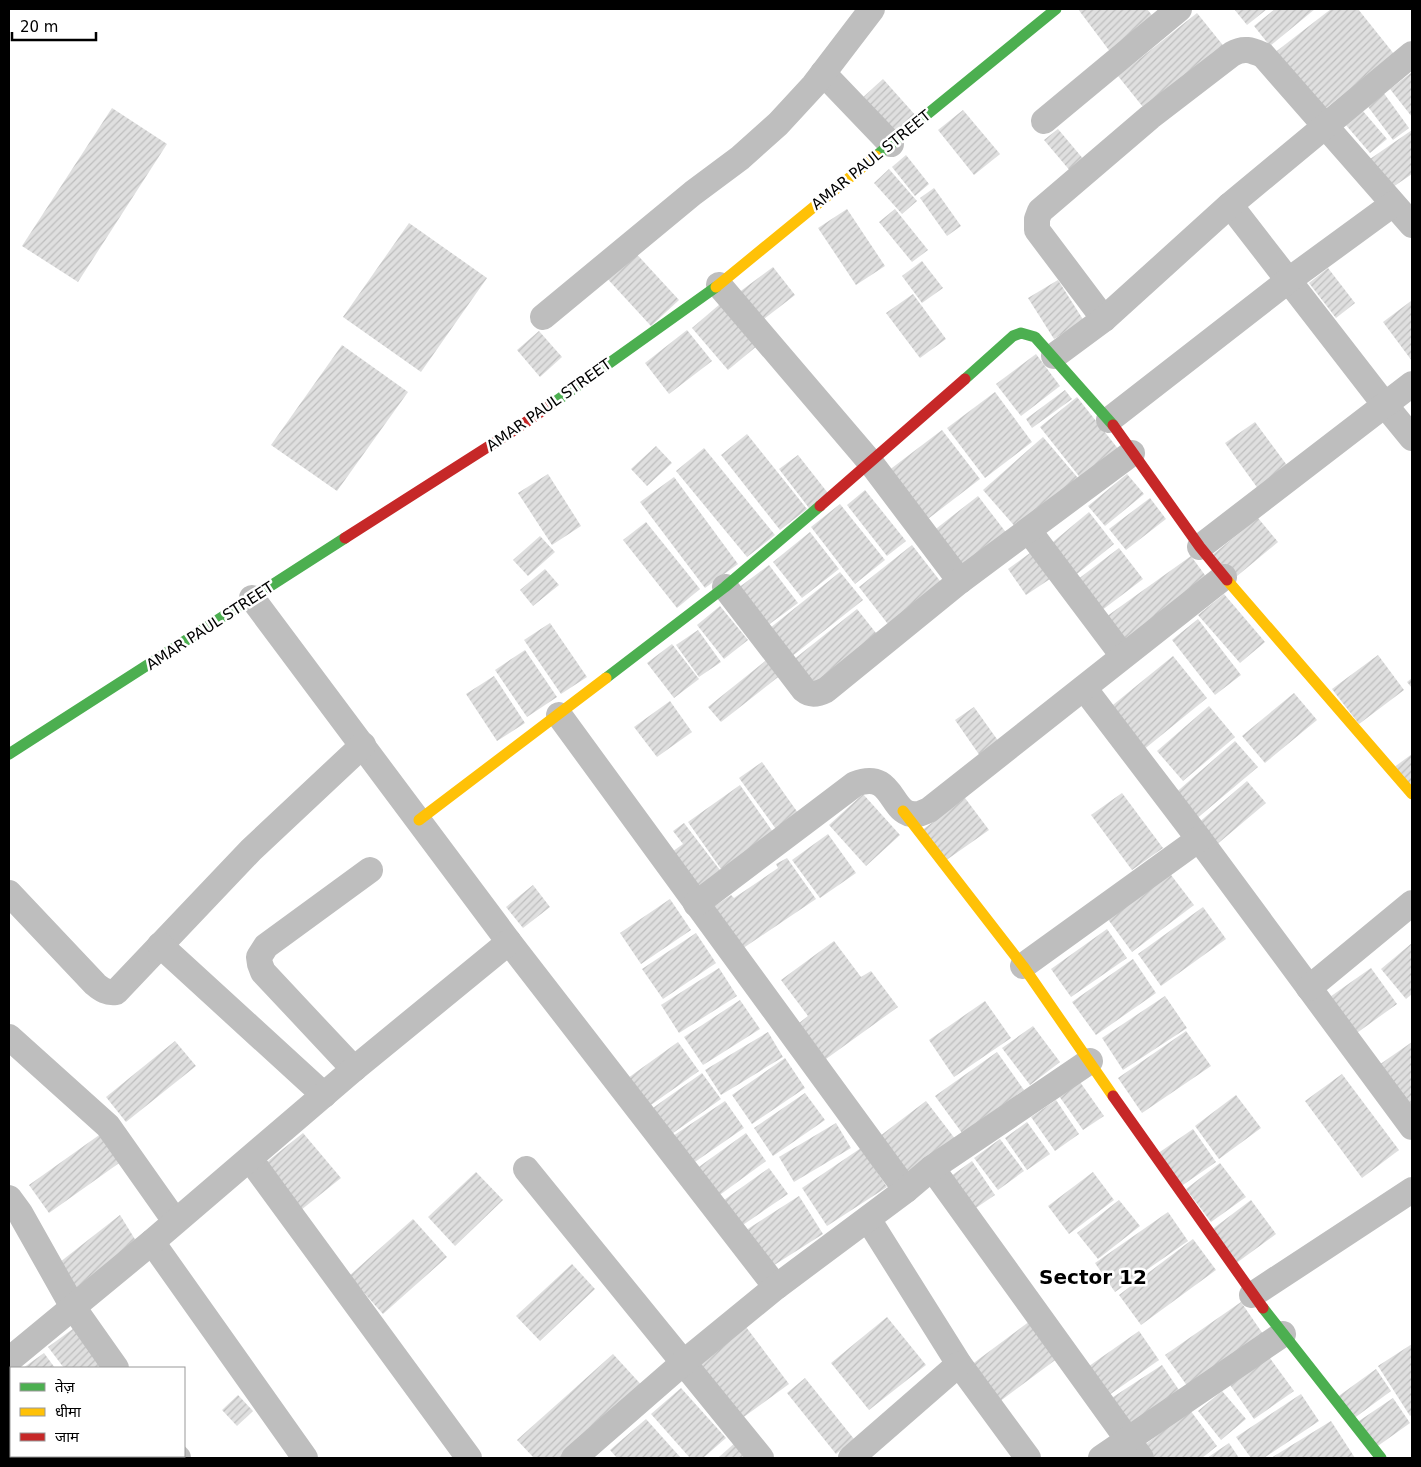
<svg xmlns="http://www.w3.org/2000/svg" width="1421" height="1467" font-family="'DejaVu Sans','Noto Sans Devanagari',sans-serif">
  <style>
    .building { fill: url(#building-hatch) }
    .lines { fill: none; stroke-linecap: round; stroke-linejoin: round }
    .street { stroke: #bebebe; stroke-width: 26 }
    .fast { stroke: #4caf50; stroke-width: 11 }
    .slow { stroke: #ffc107; stroke-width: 11 }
    .jam { stroke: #c62828; stroke-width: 11 }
    .labels { text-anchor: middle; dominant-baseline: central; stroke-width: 5; stroke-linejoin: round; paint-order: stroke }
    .street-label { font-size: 15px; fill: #000; stroke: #fff }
    .district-label { font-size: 20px; font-weight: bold; fill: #000; stroke: #fff }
  </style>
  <defs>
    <pattern id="building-hatch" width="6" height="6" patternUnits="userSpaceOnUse" patternTransform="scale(1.25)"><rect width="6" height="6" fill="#dfdfdf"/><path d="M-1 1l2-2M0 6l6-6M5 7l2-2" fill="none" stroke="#bebebe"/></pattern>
  </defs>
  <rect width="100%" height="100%" fill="#fff"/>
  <g class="building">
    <polygon points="1078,9 1147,9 1159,24 1114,57"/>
    <polygon points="1234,9 1267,9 1247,25"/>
    <polygon points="1275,9 1315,9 1270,46 1254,26"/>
    <polygon points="1331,9 1358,9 1394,54 1316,116 1269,57"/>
    <polygon points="1197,13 1226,49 1147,112 1118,76"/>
    <polygon points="1412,72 1412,117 1390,89"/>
    <polygon points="883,79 917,117 894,138 860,100"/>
    <polygon points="1383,92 1409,128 1393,140 1366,104"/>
    <polygon points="112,108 167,144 78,282 22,246"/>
    <polygon points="963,110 1000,154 974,175 938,130"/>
    <polygon points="1362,110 1387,139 1370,153 1345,124"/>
    <polygon points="1058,129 1090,167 1077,179 1044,140"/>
    <polygon points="1412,130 1412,174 1390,189 1370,159"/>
    <polygon points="906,155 929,184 915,196 892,167"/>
    <polygon points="889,169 917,201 902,214 874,183"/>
    <polygon points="934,188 961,226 947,236 920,198"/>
    <polygon points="847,209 885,266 856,285 818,228"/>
    <polygon points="895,209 928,250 912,262 879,222"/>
    <polygon points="409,223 487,278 421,372 343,317"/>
    <polygon points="631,248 679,300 651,326 603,274"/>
    <polygon points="922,261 943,288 922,303 902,276"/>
    <polygon points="773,267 795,295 760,322 738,293"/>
    <polygon points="1328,268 1355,303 1336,318 1309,283"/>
    <polygon points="1058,280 1084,321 1054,339 1028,298"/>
    <polygon points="913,294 946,339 920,358 886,313"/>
    <polygon points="1411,301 1412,303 1412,361 1383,322"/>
    <polygon points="720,304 757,346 728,370 692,328"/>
    <polygon points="687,330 712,361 669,394 645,363"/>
    <polygon points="539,331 562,357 540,377 517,350"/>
    <polygon points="342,345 408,392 337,491 271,445"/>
    <polygon points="1036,354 1060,386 1021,416 996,384"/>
    <polygon points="1065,390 1072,399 1032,428 1026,419"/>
    <polygon points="995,392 1032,442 985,478 947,428"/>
    <polygon points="1077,397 1119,450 1082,480 1040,427"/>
    <polygon points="1255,422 1289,468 1259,490 1225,443"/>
    <polygon points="942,430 980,479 924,522 884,474"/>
    <polygon points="747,434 807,509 780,530 721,455"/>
    <polygon points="1043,437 1078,478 1018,530 983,490"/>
    <polygon points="656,446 672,463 647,486 631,469"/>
    <polygon points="704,448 775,535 747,557 676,471"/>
    <polygon points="798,455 831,497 812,512 779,469"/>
    <polygon points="548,474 581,526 552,545 518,493"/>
    <polygon points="1127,474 1144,494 1105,526 1088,506"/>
    <polygon points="674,477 738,564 705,588 640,502"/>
    <polygon points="865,490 906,541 887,556 847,505"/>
    <polygon points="978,496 1008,535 958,574 928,535"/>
    <polygon points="1150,498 1166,519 1126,550 1109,529"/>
    <polygon points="840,504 885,560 855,584 811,527"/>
    <polygon points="1089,512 1114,544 1072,578 1047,547"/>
    <polygon points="1258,518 1278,542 1231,581 1211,556"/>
    <polygon points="646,522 700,589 677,608 623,540"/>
    <polygon points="810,532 839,569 802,598 773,562"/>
    <polygon points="540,536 555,552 528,576 513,560"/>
    <polygon points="912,545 944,586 891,628 859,587"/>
    <polygon points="1119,548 1143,579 1097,614 1073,583"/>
    <polygon points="1034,550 1053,577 1026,595 1008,569"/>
    <polygon points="1191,556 1210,582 1122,645 1103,619"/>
    <polygon points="769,565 798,603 763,629 734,591"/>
    <polygon points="545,569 559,585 533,606 520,590"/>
    <polygon points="840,572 863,600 786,661 765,632"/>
    <polygon points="1224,594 1265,642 1240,663 1198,615"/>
    <polygon points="720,606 748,640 724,659 697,625"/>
    <polygon points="857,609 880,638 810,690 788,664"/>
    <polygon points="1198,619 1241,675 1215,695 1172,640"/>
    <polygon points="550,623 587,677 561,694 524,640"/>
    <polygon points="698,630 721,662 699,677 676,645"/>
    <polygon points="672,644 699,679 674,698 647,663"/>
    <polygon points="525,650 557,697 527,717 495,670"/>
    <polygon points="1378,655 1404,690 1359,724 1332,689"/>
    <polygon points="1173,656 1207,698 1142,751 1108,709"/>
    <polygon points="769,658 782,674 721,722 708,707"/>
    <polygon points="494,676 525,723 497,741 466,694"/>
    <polygon points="1412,678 1412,688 1407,682"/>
    <polygon points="1294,693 1317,720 1265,763 1242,736"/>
    <polygon points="670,701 692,732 657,757 634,727"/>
    <polygon points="1209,706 1235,737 1183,781 1157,751"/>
    <polygon points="974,707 1004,749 985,763 955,720"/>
    <polygon points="1235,741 1258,767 1195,820 1173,795"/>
    <polygon points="1412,754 1412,787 1393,768"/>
    <polygon points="762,762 803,820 781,836 739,778"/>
    <polygon points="1247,781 1266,803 1215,846 1197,824"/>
    <polygon points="740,785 773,832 721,869 688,822"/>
    <polygon points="1122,793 1163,848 1132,870 1091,815"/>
    <polygon points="863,794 900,835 866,866 829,825"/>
    <polygon points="965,798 989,830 945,861 921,831"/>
    <polygon points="684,823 720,870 695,889 669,854 683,844 673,831"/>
    <polygon points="828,834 856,873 820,898 792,860"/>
    <polygon points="787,858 816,899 739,951 710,909 731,895 734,898 765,877 778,868 776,864"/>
    <polygon points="1168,871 1194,905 1132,952 1107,918"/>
    <polygon points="533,885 550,907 523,928 506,907"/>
    <polygon points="670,899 691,930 641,964 620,933"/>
    <polygon points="1203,907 1226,939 1161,986 1138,954"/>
    <polygon points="1107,929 1127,958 1071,997 1051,969"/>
    <polygon points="696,933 716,963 663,999 642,969"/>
    <polygon points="834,941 861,977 871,971 898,1007 826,1059 799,1023 808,1016 781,980"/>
    <polygon points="1412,943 1412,994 1406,999 1381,969"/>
    <polygon points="1133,959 1156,993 1096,1035 1072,1002"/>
    <polygon points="719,968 737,996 679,1033 661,1005"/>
    <polygon points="1371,968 1397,1004 1354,1035 1327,999"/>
    <polygon points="1165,996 1187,1028 1123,1070 1102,1038"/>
    <polygon points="740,1000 760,1029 703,1065 684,1037"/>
    <polygon points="985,1001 1011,1038 954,1077 929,1040"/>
    <polygon points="1033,1026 1060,1062 1030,1085 1002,1048"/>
    <polygon points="1186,1031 1211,1066 1142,1113 1118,1078"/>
    <polygon points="768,1032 783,1057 721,1095 705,1070"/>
    <polygon points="175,1041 196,1066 126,1122 106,1097"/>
    <polygon points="678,1042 699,1071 648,1107 628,1078"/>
    <polygon points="1412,1042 1412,1119 1376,1067"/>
    <polygon points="997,1052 1024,1090 962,1133 935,1096"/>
    <polygon points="785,1058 805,1088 752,1124 732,1095"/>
    <polygon points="702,1073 721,1099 669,1136 650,1110"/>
    <polygon points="1342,1074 1399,1150 1362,1178 1305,1101"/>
    <polygon points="1080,1082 1104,1116 1083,1130 1059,1096"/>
    <polygon points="805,1093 825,1120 773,1156 754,1128"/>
    <polygon points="1236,1095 1261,1128 1219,1159 1195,1126"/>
    <polygon points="1056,1100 1079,1134 1055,1151 1031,1117"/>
    <polygon points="725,1101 744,1128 689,1166 670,1138"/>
    <polygon points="926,1101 956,1140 902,1181 872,1142"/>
    <polygon points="1027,1122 1050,1154 1027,1170 1005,1138"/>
    <polygon points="836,1123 851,1148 794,1182 779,1157"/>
    <polygon points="1193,1129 1216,1162 1180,1187 1157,1154"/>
    <polygon points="102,1133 122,1161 49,1213 29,1185"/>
    <polygon points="303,1133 341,1178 301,1210 263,1165"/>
    <polygon points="746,1133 766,1161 717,1197 696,1169"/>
    <polygon points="1000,1139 1024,1171 998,1190 974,1158"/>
    <polygon points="861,1148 887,1187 827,1226 802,1188"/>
    <polygon points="972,1161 995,1195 967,1214 944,1181"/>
    <polygon points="1220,1163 1246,1197 1211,1222 1186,1189"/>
    <polygon points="769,1168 788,1194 737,1229 717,1205"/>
    <polygon points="476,1172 503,1200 455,1246 428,1217"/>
    <polygon points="1093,1172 1114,1200 1069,1234 1048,1206"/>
    <polygon points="799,1196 823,1234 768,1269 740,1234"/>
    <polygon points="1119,1200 1140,1226 1098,1259 1077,1233"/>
    <polygon points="1251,1200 1276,1234 1235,1264 1210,1231"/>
    <polygon points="1168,1212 1188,1241 1115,1292 1095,1263"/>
    <polygon points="120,1215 141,1249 78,1294 60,1262"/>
    <polygon points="413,1219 447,1257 383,1314 349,1276"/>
    <polygon points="1193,1239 1216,1270 1141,1325 1119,1295"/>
    <polygon points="572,1264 595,1289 540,1341 516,1316"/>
    <polygon points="1241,1302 1263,1334 1188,1387 1165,1355"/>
    <polygon points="887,1317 926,1365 869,1410 831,1363"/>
    <polygon points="1034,1318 1062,1355 995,1405 967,1368"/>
    <polygon points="81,1323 113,1368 64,1368 48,1347"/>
    <polygon points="746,1327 789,1384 741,1419 699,1363"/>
    <polygon points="1139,1331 1159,1360 1102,1400 1082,1371"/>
    <polygon points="1412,1344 1412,1414 1410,1416 1378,1366"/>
    <polygon points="44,1353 55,1368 23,1368"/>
    <polygon points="613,1354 647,1391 572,1458 534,1458 517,1440"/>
    <polygon points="1269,1357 1294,1391 1254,1419 1230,1385"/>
    <polygon points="1162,1365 1183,1396 1128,1432 1107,1401"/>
    <polygon points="1376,1369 1391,1391 1353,1419 1336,1398"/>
    <polygon points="11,1378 11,1433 9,1429 9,1379"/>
    <polygon points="805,1378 854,1439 836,1454 787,1393"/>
    <polygon points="681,1388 726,1438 703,1458 690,1458 651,1414"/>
    <polygon points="1222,1391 1246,1419 1221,1440 1198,1411"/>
    <polygon points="1301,1394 1319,1421 1264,1458 1251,1458 1236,1437"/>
    <polygon points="238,1395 253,1411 237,1426 222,1410"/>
    <polygon points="1393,1398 1410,1423 1375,1448 1356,1423"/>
    <polygon points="1190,1410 1217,1446 1202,1458 1144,1458 1138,1450"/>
    <polygon points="646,1419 681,1458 617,1458 610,1450"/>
    <polygon points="1331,1421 1355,1458 1271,1458"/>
    <polygon points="9,1434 11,1438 11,1456 25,1456 21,1458 9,1458"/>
    <polygon points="737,1441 753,1458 718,1458"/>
    <polygon points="1229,1443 1239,1458 1207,1458"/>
    <polygon points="77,1456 157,1456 154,1458 74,1458"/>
  </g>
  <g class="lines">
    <g class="street">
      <polyline points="823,73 891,144"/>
      <polyline points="1044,121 1179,9"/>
      <polyline points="1230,205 1385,405 1412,438"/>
      <polyline points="719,285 871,463 960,581"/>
      <polyline points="543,317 693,193 740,158 778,124 814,85 872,9"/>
      <path d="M1104,319L1037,230V219L1040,211L1150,117L1232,54C1244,47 1251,50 1263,55L1412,225"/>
      <polyline points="1054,356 1104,319 1230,205 1412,54"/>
      <polyline points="1109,420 1289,280 1393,204"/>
      <polyline points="1029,531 1123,656"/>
      <polyline points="1200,547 1412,384"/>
      <path d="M725,587L804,690C811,696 818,694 826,690L960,581L1132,453"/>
      <polyline points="252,598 509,942 776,1287"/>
      <polyline points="1084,688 1199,839 1412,1127"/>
      <polyline points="559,715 906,1190"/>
      <path d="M9,893L95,984C102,990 107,993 116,992L251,850L363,745"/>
      <path d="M696,904L855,784C896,768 889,819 918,814C921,814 926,811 929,810L1224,577"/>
      <polyline points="160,945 324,1095"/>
      <polyline points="1023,966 1199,839"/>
      <polyline points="1309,988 1412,903"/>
      <polyline points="9,1037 108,1126 175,1221"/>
      <polyline points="354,1069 263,972 260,964 259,957 266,946 370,870"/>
      <polyline points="250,1159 469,1458"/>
      <polyline points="932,1168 1141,1458"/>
      <polyline points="526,1169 761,1458"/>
      <polyline points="9,1198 20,1213 73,1307 116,1368"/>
      <polyline points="868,1219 959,1364 1028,1458"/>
      <polyline points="152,1242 305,1458"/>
      <polyline points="1252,1295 1412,1190"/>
      <polyline points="9,1360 152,1242 354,1069 509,942"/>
      <polyline points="176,1456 178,1458"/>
      <polyline points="574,1458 683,1363 776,1287 906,1190 932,1168 1090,1061"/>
      <polyline points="851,1458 959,1364"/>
      <polyline points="1101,1458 1283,1334"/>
    </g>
    <g class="fast">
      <polyline points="876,156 1056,9"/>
      <polyline points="965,379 1013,336 1021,333 1035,337 1113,425"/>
      <polyline points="552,404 716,287"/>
      <polyline points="606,678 725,587 820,506"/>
      <polyline points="9,754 345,538"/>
      <polyline points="1263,1308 1381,1458"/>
    </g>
    <g class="slow">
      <polyline points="716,287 876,156"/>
      <polyline points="1227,580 1412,794"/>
      <polyline points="903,811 1023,966 1113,1096"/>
      <polyline points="419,820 606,678"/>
    </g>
    <g class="jam">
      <polyline points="1113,425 1200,547 1227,580"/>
      <polyline points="820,506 965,379"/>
      <polyline points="345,538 519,427 552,404"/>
      <polyline points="1113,1096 1263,1308"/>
    </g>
  </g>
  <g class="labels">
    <g class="street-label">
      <text transform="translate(871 160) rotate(-39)">AMAR PAUL STREET</text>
      <text transform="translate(549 405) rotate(-35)">AMAR PAUL STREET</text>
      <text transform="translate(210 626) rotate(-33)">AMAR PAUL STREET</text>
    </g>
    <g class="district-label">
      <text x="1093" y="1277">Sector 12</text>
    </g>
  </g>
  <rect width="1421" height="1467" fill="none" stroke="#000000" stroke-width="20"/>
  <rect x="10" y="1367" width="175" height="90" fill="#ffffff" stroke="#999999"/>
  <rect x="20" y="1383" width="25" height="8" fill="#4caf50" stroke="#999999"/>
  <text x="55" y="1392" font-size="15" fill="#000000">तेज़</text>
  <rect x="20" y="1408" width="25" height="8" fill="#ffc107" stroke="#999999"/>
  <text x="55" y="1417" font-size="15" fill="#000000">धीमा</text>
  <rect x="20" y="1433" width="25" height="8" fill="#c62828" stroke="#999999"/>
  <text x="55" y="1442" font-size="15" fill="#000000">जाम</text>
  <path d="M12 32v8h84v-8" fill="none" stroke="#000000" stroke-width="2.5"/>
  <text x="20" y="32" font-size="15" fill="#000000" stroke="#ffffff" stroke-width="4" paint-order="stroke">20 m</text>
</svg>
